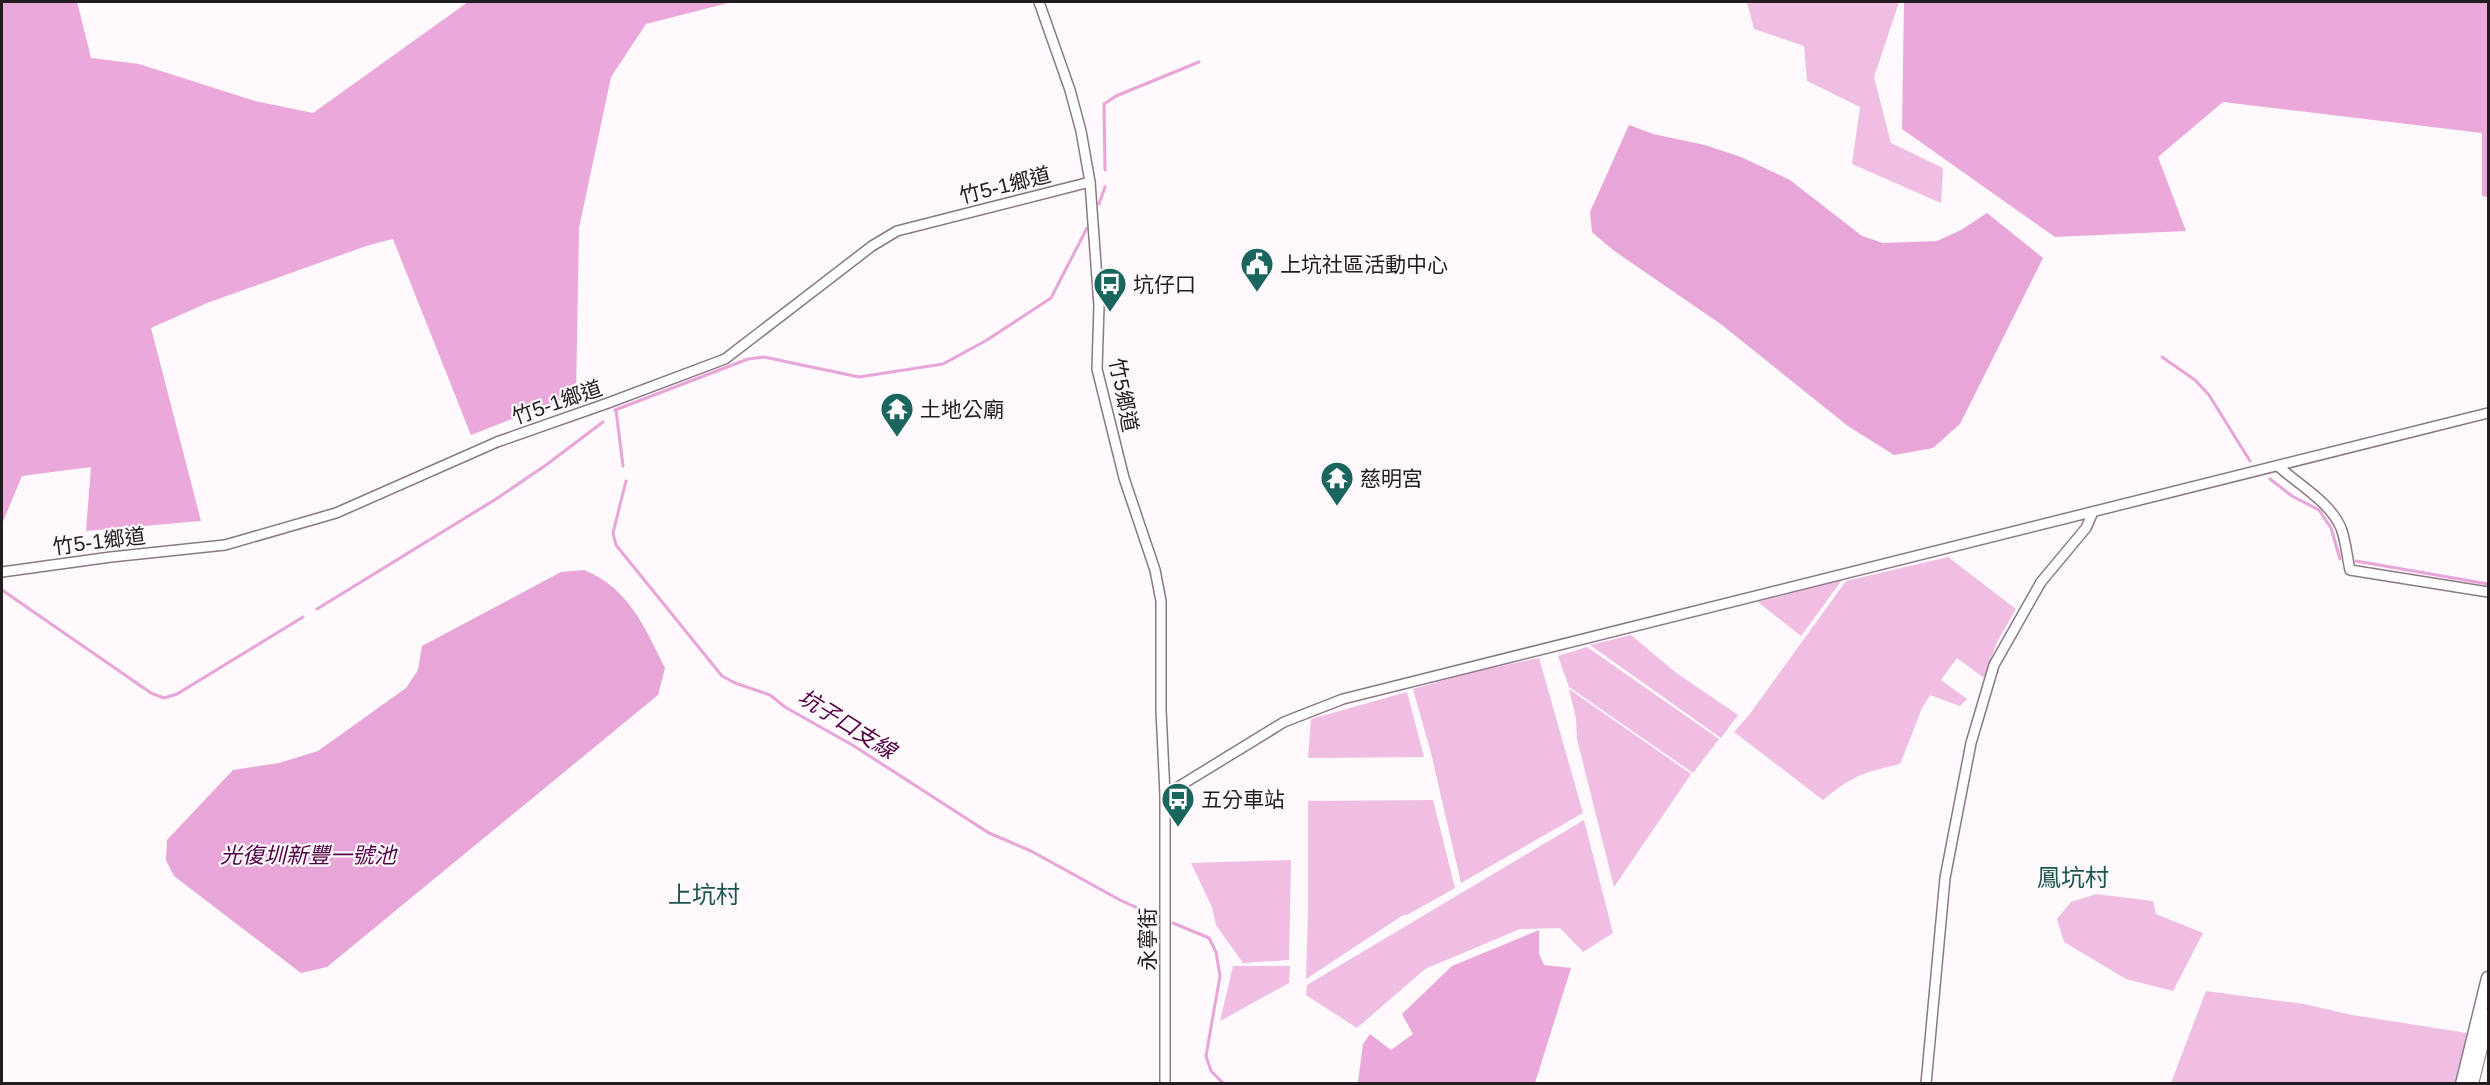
<svg xmlns="http://www.w3.org/2000/svg" width="2490" height="1085" font-family="Helvetica,'Noto Sans TC',sans-serif">
  <style>
    .green { fill: #f0bee3 }
    .forest { fill: #eba8db }
    .water { fill: #e8a5d8 }
    .lines { fill: none; stroke-linecap: round; stroke-linejoin: round }
    .stream { stroke: #e8a5d8; stroke-width: 3 }
    .minor-casing { stroke: #8b7986; stroke-width: 12 }
    .major-casing { stroke: #8b7986; stroke-width: 15 }
    .highway-casing { stroke: #8b7986; stroke-width: 16 }
    .minor { stroke: #fff; stroke-width: 9 }
    .major { stroke: #fff; stroke-width: 12 }
    .highway { stroke: #fff; stroke-width: 14 }
    .labels { text-anchor: middle; dominant-baseline: central; stroke-width: 4.5; stroke-linejoin: round; paint-order: stroke }
    .street-label { font-size: 21px; fill: #231c21; stroke: #fdf9fc }
    .poi-label { font-size: 21px; fill: #231c21; stroke: #fdf9fc; text-anchor: start }
    .water-label { font-size: 22px; font-style: italic; fill: #520147; stroke: #fdf9fc }
    .quarter-label { font-size: 24px; fill: #1d5650; stroke: #fdf9fc }
  </style>
  <rect width="100%" height="100%" fill="#fdf9fc"/>
  <g class="green">
    <polygon points="1747,2 1899,2 1874,77 1891,143 1943,168 1941,203 1852,164 1860,107 1807,81 1804,46 1754,29"/>
    <path d="M1948,557L2016,609L1997,642L1984,678L1957,658L1941,680L1967,699L1960,706L1930,695L1922,708L1900,764C1865,772 1851,776 1823,800L1734,732L1749,715L1846,581Z"/>
    <polygon points="1842,580 1801,636 1758,602"/>
    <polygon points="1631,635 1675,672 1738,715 1721,738 1590,645"/>
    <polygon points="1587,647 1719,739 1693,773 1569,687 1558,656"/>
    <polygon points="1539,658 1583,813 1461,883 1431,753 1413,689 1477,671"/>
    <polygon points="1569,689 1691,774 1614,887 1577,739 1576,718"/>
    <polygon points="1407,692 1424,757 1308,758 1311,719"/>
    <polygon points="1433,800 1455,888 1407,915 1403,915 1306,979 1308,914 1308,801"/>
    <polygon points="1584,820 1613,933 1583,952 1560,928 1520,929 1425,969 1357,1028 1306,995 1307,985"/>
    <polygon points="1291,860 1289,960 1243,963 1216,925 1212,907 1191,863"/>
    <polygon points="2096,894 2153,901 2156,914 2203,933 2173,991 2126,979 2064,942 2057,919 2071,902"/>
    <polygon points="1233,966 1290,966 1289,983 1220,1021"/>
    <polygon points="2206,991 2304,1004 2352,1015 2467,1033 2455,1083 2171,1083"/>
  </g>
  <g class="forest">
    <polygon points="2,2 77,2 91,58 139,64 255,101 313,113 468,2 732,2 646,24 611,77 579,228 576,394 471,435 393,239 369,245 207,303 151,328 201,521 86,531 91,467 22,476 2,524"/>
    <polygon points="1904,2 2488,2 2488,197 2482,196 2482,133 2223,102 2158,157 2186,231 2055,237 1902,129"/>
    <polygon points="1539,930 1539,954 1544,965 1571,968 1535,1083 1360,1084 1358,1082 1363,1044 1370,1034 1391,1050 1413,1034 1402,1014 1452,966"/>
  </g>
  <g class="water">
    <polygon points="1629,125 1653,134 1705,145 1741,157 1790,180 1862,236 1883,243 1937,241 1961,230 1987,213 2043,258 1960,424 1933,448 1894,455 1848,426 1722,325 1613,250 1592,232 1590,212"/>
    <path d="M584,570C629,588 645,628 665,668L658,695L327,967L301,973L174,876L166,860L167,840L233,770L279,763L318,751L406,688L418,670L422,646L561,572Z"/>
  </g>
  <g class="lines">
    <g class="stream">
      <polyline points="1105,170 1104,104 1116,96 1199,62"/>
      <polyline points="1099,204 1105,187"/>
      <polyline points="2162,357 2195,380 2209,395 2250,461"/>
      <polyline points="615,410 748,359 764,357 859,377 943,364 987,340 1051,298 1087,228"/>
      <polyline points="616,410 623,466"/>
      <polyline points="2270,479 2292,496 2319,510 2331,528 2340,559"/>
      <polyline points="626,481 613,533 616,545 722,676 735,683 770,695 785,707 854,746 989,833 1031,851 1120,900 1157,917"/>
      <polyline points="2356,561 2488,584"/>
      <polyline points="2,590 151,693 164,698 177,694 303,617"/>
      <polyline points="317,609 496,499 546,465 603,422"/>
      <polyline points="1173,923 1209,938 1216,952 1220,976 1206,1056 1211,1071 1224,1084"/>
    </g>
    <g class="minor-casing">
      <g id="minor">
        <polyline points="1039,2 1070,90 1081,131 1090,182 1099,306 1097,369 1124,478 1155,570 1161,601 1161,710 1165,795 1165,1084"/>
        <path d="M2278,466C2299,485 2330,502 2341,528C2346,541 2347,557 2350,570L2488,592"/>
        <polyline points="2,572 111,557 225,545 336,513 497,442 608,403 725,359 872,246 897,231 1090,182"/>
        <polyline points="1165,795 1284,722 1343,699 2488,413"/>
        <polyline points="1926,1084 1945,878 1971,743 1994,665 2041,582 2086,528 2093,512"/>
      </g>
    </g>
    <g class="major-casing">
      <polyline id="major" points="2462,1084 2488,978"/>
    </g>
    <g class="highway-casing">
      <polyline id="highway" points="2471,1084 2488,1016"/>
    </g>
    <use href="#minor" class="minor"/>
    <use href="#major" class="major"/>
    <use href="#highway" class="highway"/>
  </g>
  <defs>
    <g id="civic-pin" transform="scale(1.725)"><path d="M0 17L-7.5 6A9.5 9.5 0 1 1 7.5 6Z" fill="#1a655e" stroke="#fdf9fc"/><path d="M-.6-6.5H3V-4.5H.6V-3L4-1V1h2V6H-6V1h2V-1L-.6-3ZM-1.2 2.5V6h2.4V2.5Z" fill="#fff"/></g>
    <g id="bus-pin" transform="scale(1.725)"><path d="M0 17L-7.5 6A9.5 9.5 0 1 1 7.5 6Z" fill="#1a655e" stroke="#fdf9fc"/><path d="M-5-6H5V4H4V6H2V4H-2V6H-4V4H-5ZM-3.5-4V0h7V-4ZM-3.5 1.2v1.5H-2V1.2ZM2 1.2v1.5H3.5V1.2Z" fill="#fff"/></g>
    <g id="temple-pin" transform="scale(1.725)"><path d="M0 17L-7.5 6A9.5 9.5 0 1 1 7.5 6Z" fill="#1a655e" stroke="#fdf9fc"/><path d="M0-6L5-2H3V0L6.5 2.5H4V6H1.5V3h-3V6H-4V2.5H-6.5L-3 0V-2H-5Z" fill="#fff"/></g>
  </defs>
  <g fill-rule="evenodd">
    <use href="#civic-pin" x="1257" y="264"/>
    <use href="#bus-pin" x="1110" y="284"/>
    <use href="#temple-pin" x="897" y="409"/>
    <use href="#temple-pin" x="1337" y="478"/>
    <use href="#bus-pin" x="1178" y="799"/>
  </g>
  <g class="labels">
    <g class="street-label">
      <text transform="translate(1005 185) rotate(-14)">竹5-1鄉道</text>
      <text transform="translate(1124 395) rotate(79)">竹5鄉道</text>
      <text transform="translate(557 402) rotate(-19)">竹5-1鄉道</text>
      <text transform="translate(99 541) rotate(-7)">竹5-1鄉道</text>
      <text transform="translate(1147 939) rotate(-90)">永寧街</text>
    </g>
    <g class="poi-label">
      <text x="1280" y="264">上坑社區活動中心</text>
      <text x="1133" y="284">坑仔口</text>
      <text x="920" y="409">土地公廟</text>
      <text x="1360" y="478">慈明宮</text>
      <text x="1201" y="799">五分車站</text>
    </g>
    <g class="water-label">
      <text transform="translate(847 724) rotate(32)">坑子口支線</text>
      <text x="308" y="855">光復圳新豐一號池</text>
    </g>
    <g class="quarter-label">
      <text x="2073" y="877">鳳坑村</text>
      <text x="704" y="894">上坑村</text>
    </g>
  </g>
  <rect width="2490" height="1085" fill="none" stroke="#231c21" stroke-width="6"/>
</svg>
